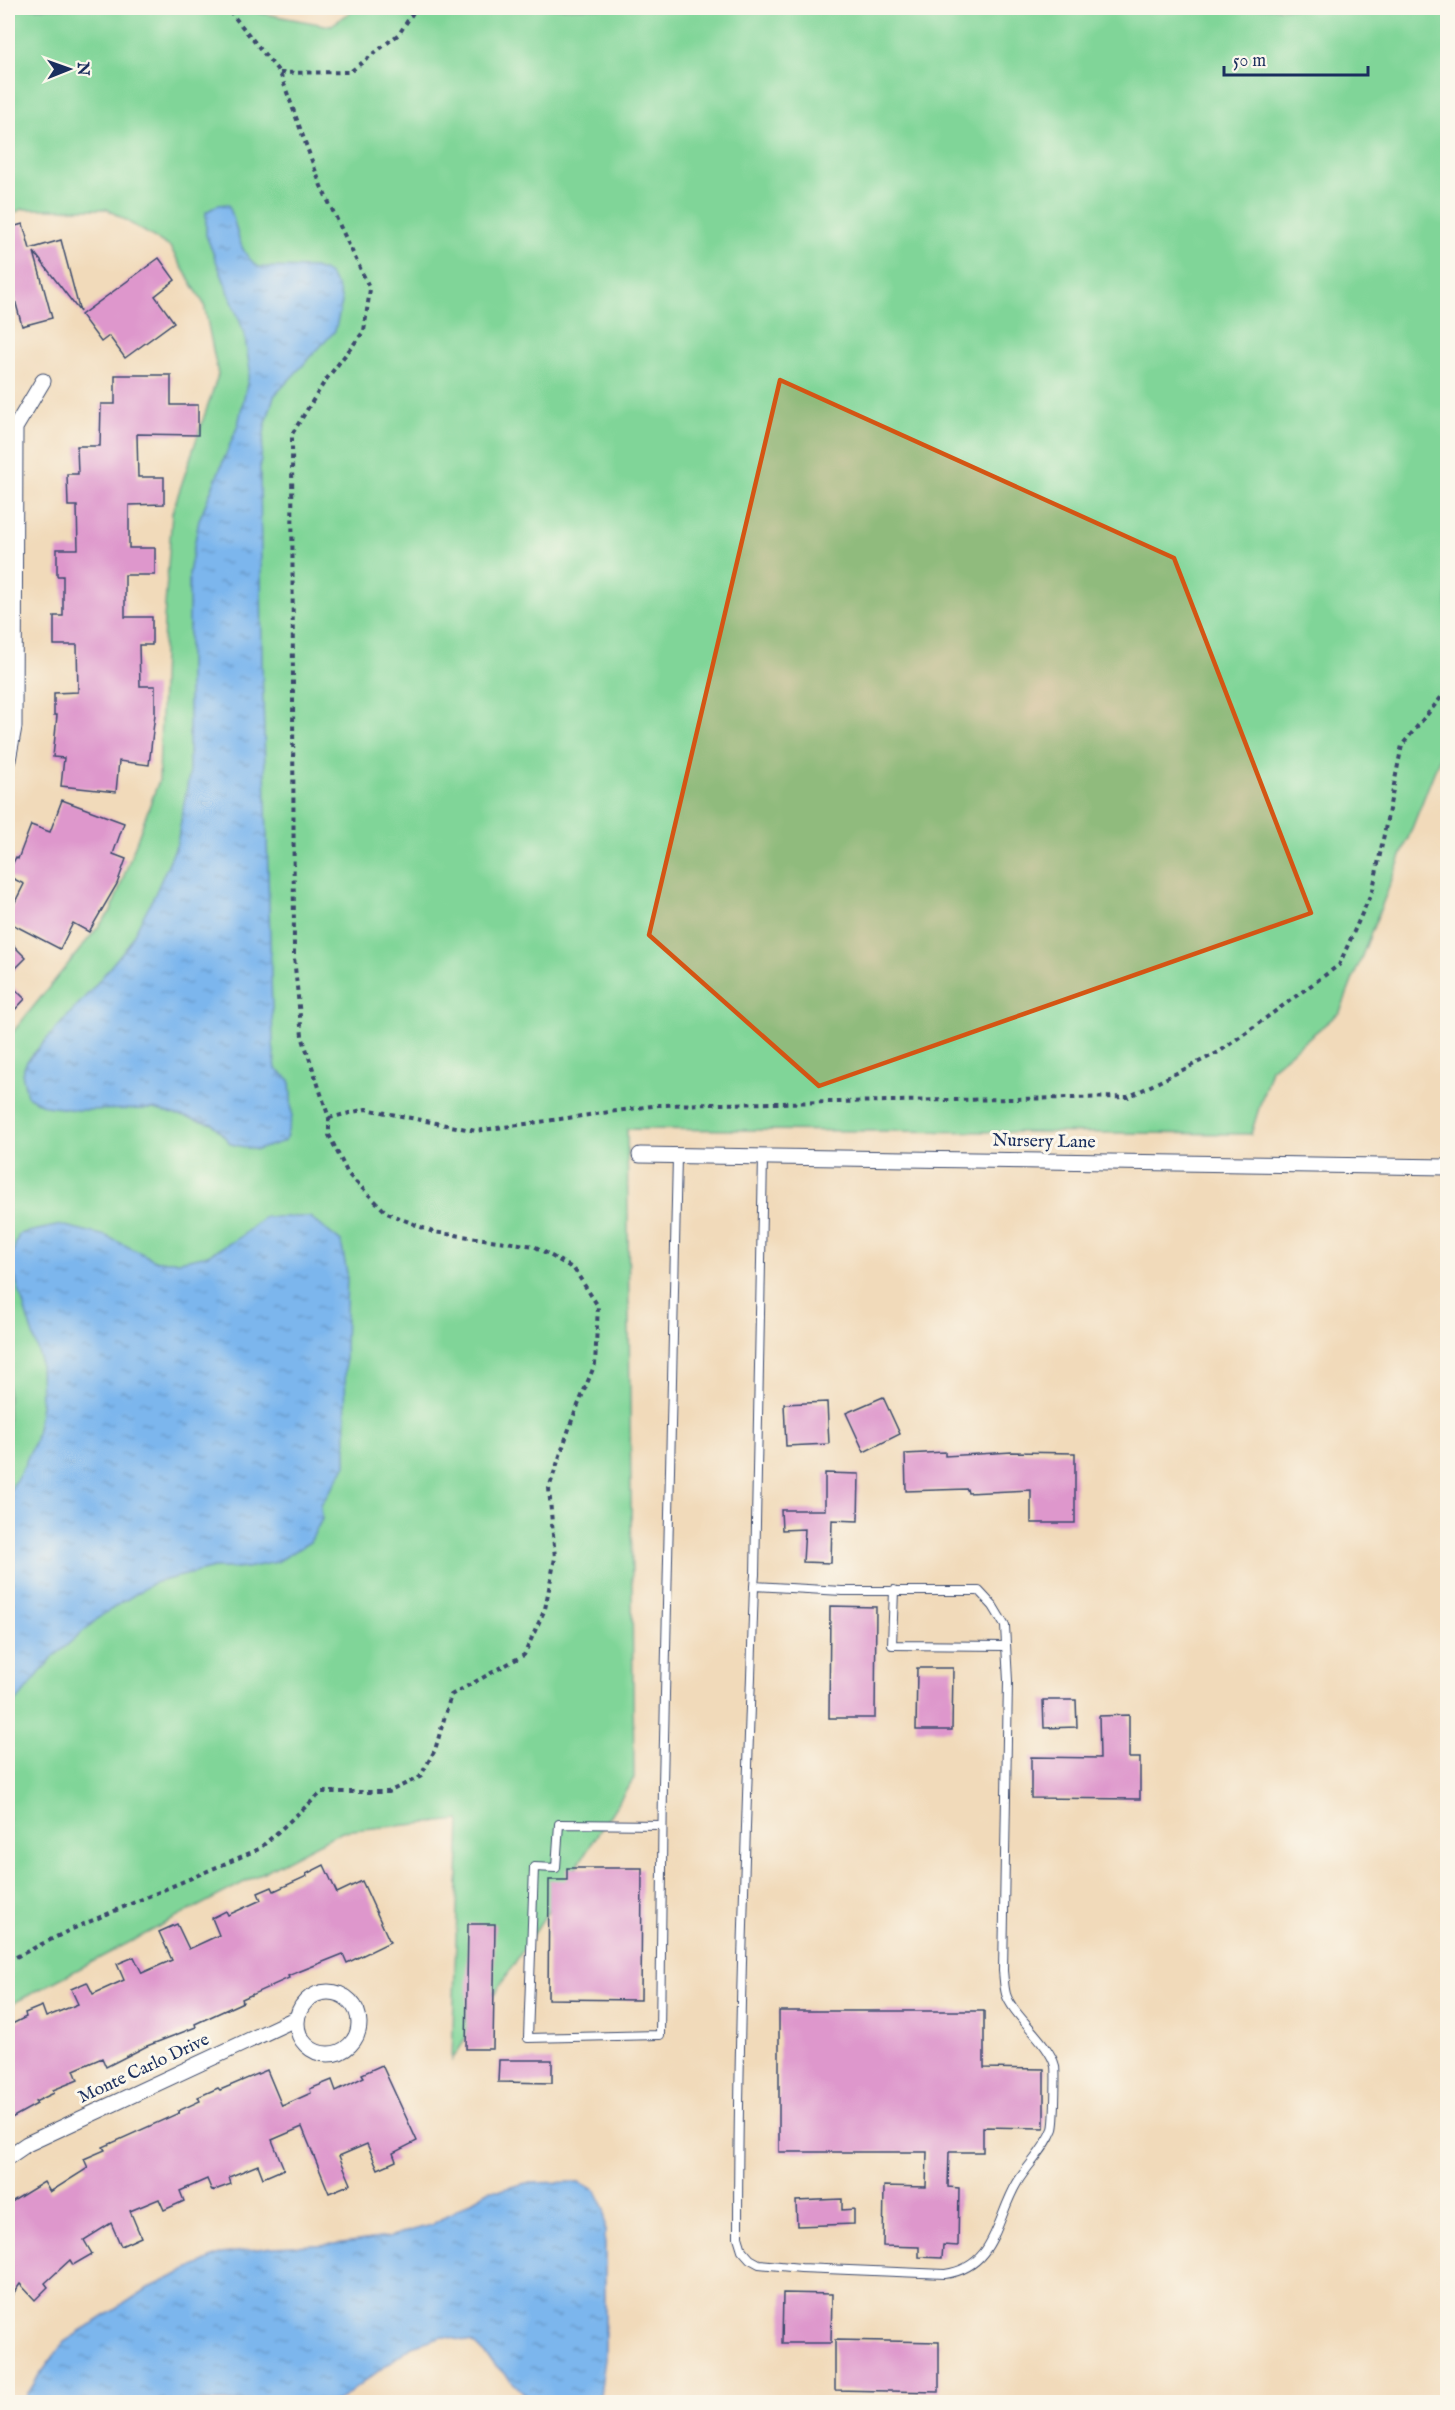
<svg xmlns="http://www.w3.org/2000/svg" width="1455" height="2410" font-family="'IM FELL English',serif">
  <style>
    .grass { fill: #80d598; stroke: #4e827b; stroke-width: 1.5 }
    .water { fill: url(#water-ripples); stroke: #4c72a6; stroke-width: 1.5 }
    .building { fill: #de97cc }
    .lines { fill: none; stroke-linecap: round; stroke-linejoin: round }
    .lane-casing { stroke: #3b496c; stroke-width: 10 }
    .street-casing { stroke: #3b496c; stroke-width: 17 }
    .path { stroke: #3b496c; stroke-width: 4; stroke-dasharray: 4.5 4.5; stroke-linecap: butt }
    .lane { stroke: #fff; stroke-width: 8 }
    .street { stroke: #fff; stroke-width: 15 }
    .marked { fill: #d45514; fill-opacity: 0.2; stroke: #d45514; stroke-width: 4.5; stroke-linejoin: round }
    .labels { text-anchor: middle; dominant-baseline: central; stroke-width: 6; stroke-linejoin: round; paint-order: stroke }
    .street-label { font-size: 18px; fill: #1b2f5e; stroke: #fbf7ec }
  </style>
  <defs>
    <pattern id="water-ripples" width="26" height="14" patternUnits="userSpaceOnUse" patternTransform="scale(1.5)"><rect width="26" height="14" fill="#7cb6ed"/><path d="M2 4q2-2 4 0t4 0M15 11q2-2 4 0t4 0" fill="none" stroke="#6594c3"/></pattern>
  </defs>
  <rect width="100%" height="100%" fill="#fbf7ec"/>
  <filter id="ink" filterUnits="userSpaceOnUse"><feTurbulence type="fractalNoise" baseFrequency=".0167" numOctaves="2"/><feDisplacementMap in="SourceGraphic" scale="12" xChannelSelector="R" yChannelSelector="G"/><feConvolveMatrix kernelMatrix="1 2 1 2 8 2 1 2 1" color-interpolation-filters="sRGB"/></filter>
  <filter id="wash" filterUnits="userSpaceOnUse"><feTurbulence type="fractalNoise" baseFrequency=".008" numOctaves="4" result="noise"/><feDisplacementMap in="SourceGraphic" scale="24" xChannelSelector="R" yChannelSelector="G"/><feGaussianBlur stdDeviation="1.35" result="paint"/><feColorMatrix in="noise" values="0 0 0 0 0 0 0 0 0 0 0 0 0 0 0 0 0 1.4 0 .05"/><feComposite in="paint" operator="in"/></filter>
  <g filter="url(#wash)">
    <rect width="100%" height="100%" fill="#f1daba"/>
    <polygon class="grass" points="8,8 259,8 260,13 330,26 357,8 1447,8 1447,739 1340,1012 1271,1069 1251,1134 627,1129 634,1778 452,2060 460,1820 342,1831 8,2006 8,1038 111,911 159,780 164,619 172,513 218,375 204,304 170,247 107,209 22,209 8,216"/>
    <g class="water">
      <path d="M228,204C239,226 235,251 259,267L314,268L328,273L338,287L342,302L335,331L274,396L265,426L260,466L262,665L273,1045L276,1069L290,1080L292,1117L285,1141L257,1150L231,1144L213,1124L153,1109L77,1110L45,1106L27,1096L22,1073L27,1061L94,987L128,945L155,894L177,844L189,776V573L199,520L238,425L250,370L244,332L206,235V212L218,205Z"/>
      <polygon points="264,1217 310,1217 341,1242 347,1273 345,1347 346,1465 321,1505 322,1519 310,1542 277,1562 246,1568 214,1568 153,1583 102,1615 52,1658 15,1703 8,1730 8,1494 24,1466 35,1440 41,1406 40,1358 14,1274 11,1257 19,1234 61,1225 106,1236 157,1261 180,1261 208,1255 239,1238"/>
      <polygon points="580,2182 596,2191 605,2209 605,2359 599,2402 533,2402 473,2343 443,2336 412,2346 337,2402 23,2402 37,2379 64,2342 147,2289 222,2254 272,2247 335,2244 388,2237 431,2225 490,2190 501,2190 526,2183"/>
    </g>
    <g id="blocks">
      <g class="building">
        <polygon points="23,224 30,249 61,240 80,312 34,252 52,318 22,326 8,274 8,228"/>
        <polygon points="159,258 175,280 155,296 174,322 125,358 109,336 101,342 81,315"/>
        <polygon points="115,375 171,375 171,405 198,405 198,435 137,434 138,477 164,477 164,504 129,505 129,548 155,548 155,575 125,575 125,617 152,617 152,645 139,645 140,686 155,686 155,714 149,765 119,761 116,792 61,786 64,758 53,757 57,715 54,715 54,693 78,692 77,645 54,645 54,616 63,616 63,576 57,576 57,549 78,549 77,506 68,506 67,474 78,474 77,446 100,446 101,404 115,404"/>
        <polygon points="62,800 124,823 113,854 126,859 117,884 89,932 73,923 60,949 8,922 8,916 24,884 8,876 8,873 16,857 18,859 31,825 50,832"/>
        <polygon points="8,940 26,958 8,976"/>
        <polygon points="8,982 25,999 8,1017"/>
        <polygon points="883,1397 900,1434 864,1452 846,1413"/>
        <polygon points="827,1402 829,1444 786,1446 784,1404"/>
        <polygon points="945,1452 945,1456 1012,1452 1075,1453 1075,1523 1031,1523 1031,1490 968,1493 967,1489 906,1491 905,1454"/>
        <polygon points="825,1473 859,1474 858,1521 832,1520 831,1563 803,1562 805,1529 782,1530 781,1510 825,1510"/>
        <polygon points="830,1606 876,1607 875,1718 829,1718"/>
        <polygon points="917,1668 953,1668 952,1730 916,1730"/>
        <polygon points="1043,1700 1076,1700 1077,1727 1044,1728"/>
        <polygon points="1129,1715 1129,1758 1140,1758 1140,1799 1031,1798 1031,1757 1100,1758 1099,1716"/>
        <polygon points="324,1865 337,1893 362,1881 390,1942 347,1963 343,1954 288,1976 289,1978 242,1999 243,2002 195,2024 196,2027 147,2046 106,2067 102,2058 74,2070 78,2080 53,2090 54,2093 35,2102 37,2104 8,2120 8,2026 26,2017 25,2013 42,2006 46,2017 78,2004 71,1989 87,1982 93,1994 124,1980 117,1964 134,1957 142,1973 172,1960 159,1932 177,1924 189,1949 219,1935 212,1918 226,1911 228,1915 261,1900 258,1893 272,1887 274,1891 307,1876 306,1874"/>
        <polygon points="567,1868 642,1868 641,2000 548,1999 549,1880 567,1880"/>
        <polygon points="468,1924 495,1924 493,2049 466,2049"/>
        <polygon points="779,2011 984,2011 984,2068 1044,2069 1044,2128 983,2127 983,2152 949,2152 948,2187 959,2188 958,2246 943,2245 942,2258 919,2257 919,2247 883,2246 884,2186 926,2187 927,2152 779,2152"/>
        <polygon points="499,2060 552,2060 552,2083 498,2082"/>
        <polygon points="382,2065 417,2141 393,2153 396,2161 378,2169 367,2144 339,2156 351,2184 329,2193 302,2127 272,2140 284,2169 263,2178 258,2165 229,2177 231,2184 212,2191 207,2179 180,2191 184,2201 164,2210 159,2199 130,2211 141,2237 121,2246 111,2223 84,2240 92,2254 73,2265 70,2260 45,2283 48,2287 35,2300 20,2284 8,2301 8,2204 44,2182 50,2192 88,2168 84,2159 105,2150 103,2147 179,2113 178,2111 200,2101 198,2097 218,2088 220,2090 267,2070 282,2106 311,2093 310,2089 332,2080 336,2091 364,2077 362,2074"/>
        <polygon points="842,2199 842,2210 854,2209 854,2224 797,2226 796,2201"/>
        <polygon points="783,2293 832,2294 831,2343 782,2343"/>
        <polygon points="835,2340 939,2342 939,2392 835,2390"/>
      </g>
    </g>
  </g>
  <g filter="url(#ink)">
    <use href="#blocks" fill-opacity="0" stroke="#3b496c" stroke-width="1.5"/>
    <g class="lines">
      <g class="lane-casing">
        <g id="lane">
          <path d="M754,1586L842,1591H979L993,1606L1005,1626L1008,1681L1003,1971C1004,1979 1004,1987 1006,1994C1012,2015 1049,2042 1055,2066C1056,2074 1055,2123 1053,2129C1045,2150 1028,2164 1017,2183C996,2218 996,2267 945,2274L801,2268L759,2264L750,2259L742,2250L738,2237C738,2020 747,1803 754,1586L755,1575L763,1157"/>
          <polyline points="894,1590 892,1645 1006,1646"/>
          <polyline points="662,1825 559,1824 556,1868 534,1867 528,2038 660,2035 663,1784 677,1156"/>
        </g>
      </g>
      <g class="street-casing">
        <g id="street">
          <polyline points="8,760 14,727 15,428 43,381"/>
          <polyline points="640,1155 1448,1167"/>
          <circle cx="328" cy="2023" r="31"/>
          <polyline points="8,2157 27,2144 297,2018"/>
        </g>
      </g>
      <g class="path">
        <polyline points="280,73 350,72 399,34 416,8"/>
        <polyline points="329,1118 366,1109 476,1131 659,1105 1128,1097 1219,1052 1339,965 1373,889 1402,745 1448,689"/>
        <polyline points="8,1961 70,1930 259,1849 322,1792 388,1792 420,1777 435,1750 451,1695 524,1655 545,1609 555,1558 549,1488 572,1420 595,1364 598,1306 574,1269 534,1246 433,1232 387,1213 348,1174 329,1135 329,1118 302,1036 294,957 292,434 325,381 364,331 370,289 321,186 280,73 227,8"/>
      </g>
      <use href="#lane" class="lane"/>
      <use href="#street" class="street"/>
    </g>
  </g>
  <path class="marked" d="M780,380L1174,558L1311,913L819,1086L649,935Z"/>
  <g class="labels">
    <g class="street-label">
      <text transform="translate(1044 1142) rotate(1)">Nursery Lane</text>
      <text transform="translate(144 2069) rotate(-25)">Monte Carlo Drive</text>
    </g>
  </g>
  <rect width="1455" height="2410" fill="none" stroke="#fbf7ec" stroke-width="30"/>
  <g transform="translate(69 69) rotate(89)" stroke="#fbf7ec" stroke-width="4.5" paint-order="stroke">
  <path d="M0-4.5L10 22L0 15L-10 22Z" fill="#1b2f5e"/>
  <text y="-9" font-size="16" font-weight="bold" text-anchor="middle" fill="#1b2f5e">N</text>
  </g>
  <path d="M1224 66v9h144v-9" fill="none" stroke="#1b2f5e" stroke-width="3"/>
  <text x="1233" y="66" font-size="18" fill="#1b2f5e" stroke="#fbf7ec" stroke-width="4.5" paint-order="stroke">50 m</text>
</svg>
